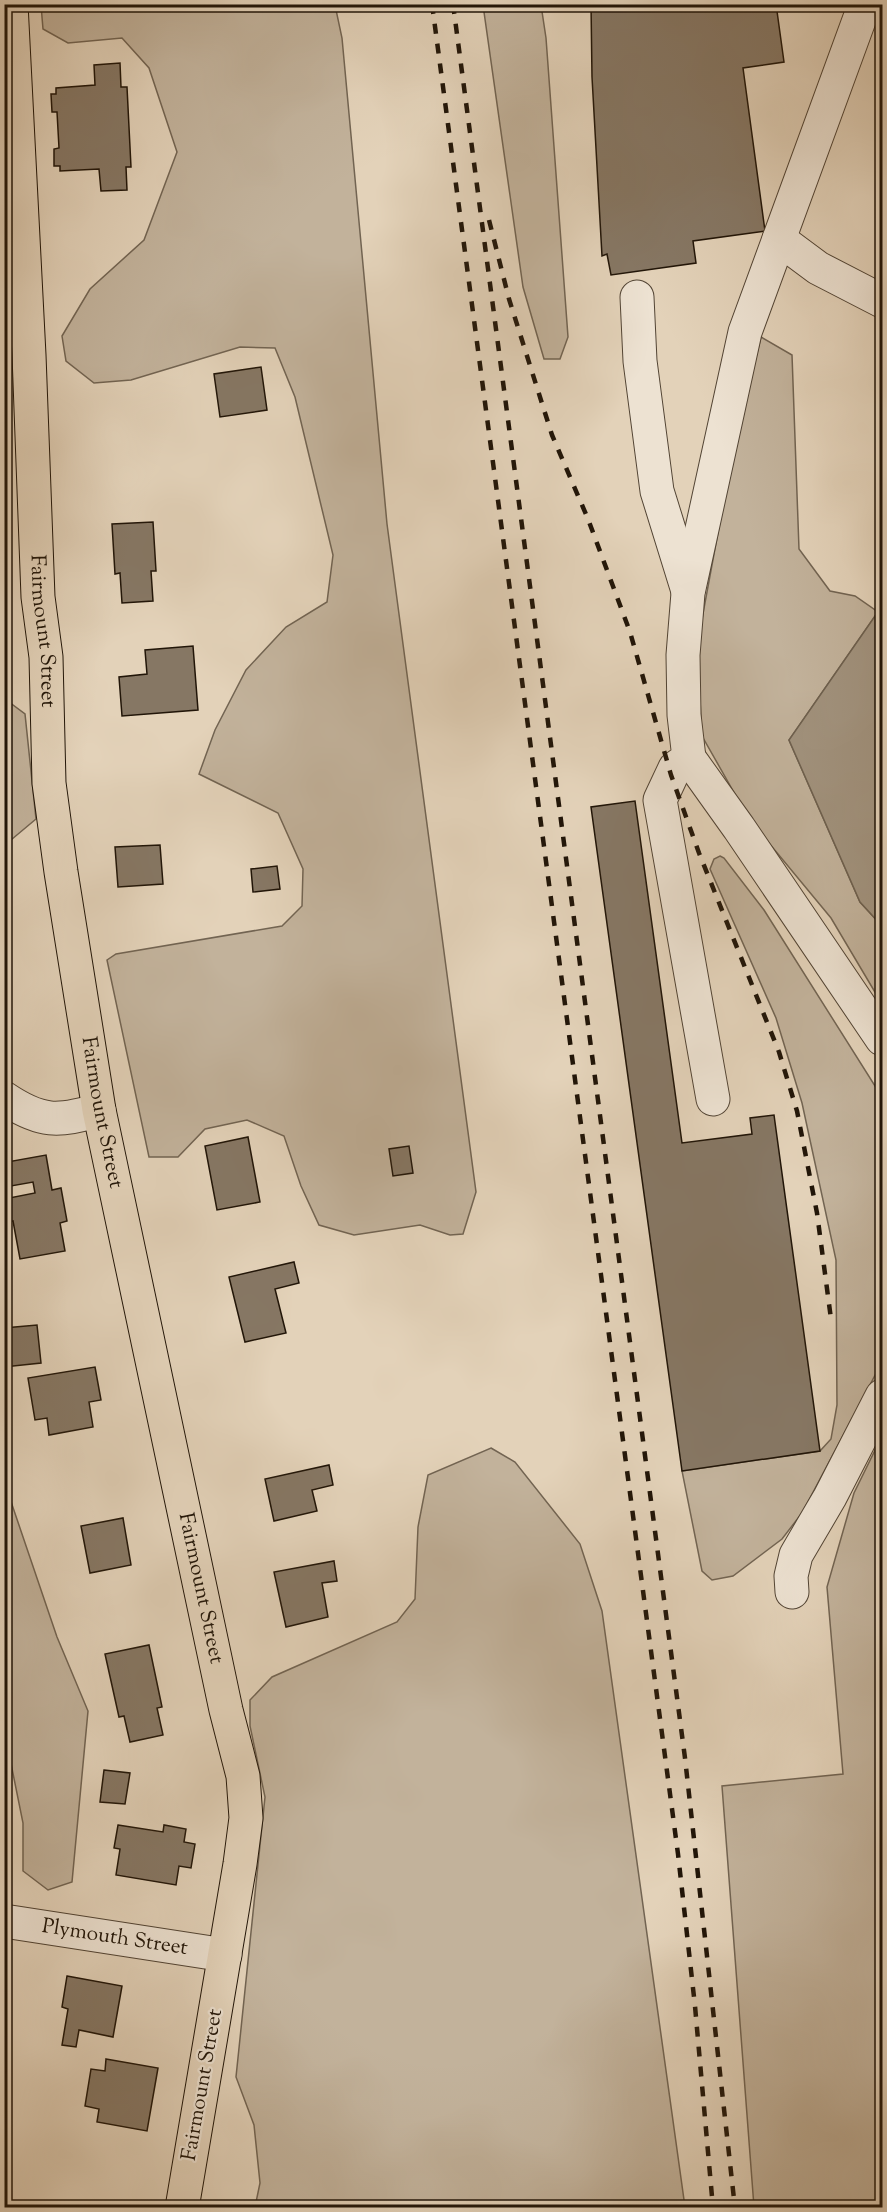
<svg xmlns="http://www.w3.org/2000/svg" width="887" height="2212" font-family="'Sorts Mill Goudy',serif">
  <style>
    .green { fill: #c2b29b; stroke: #726452; stroke-width: 1.5 }
    .water { fill: #a1927d; stroke: #6e604e; stroke-width: 1.5 }
    .building { fill: #867764; stroke: #211508; stroke-width: 1.5 }
    .lines { fill: none; stroke-linecap: round; stroke-linejoin: round }
    .minor-casing { stroke: #524434; stroke-width: 35 }
    .major-casing { stroke: #211508; stroke-width: 35 }
    .minor { stroke: #ede2d2; stroke-width: 33 }
    .major { stroke: #e3d2b9; stroke-width: 33 }
    .rail { stroke: #211508; stroke-width: 4.5; stroke-dasharray: 10 10; stroke-linecap: butt }
    .labels { text-anchor: middle; dominant-baseline: central; stroke-width: 4.5; stroke-linejoin: round; paint-order: stroke }
    .street-label { font-size: 21px; fill: #211508; stroke: #ede2d2 }
  </style>
  <rect width="100%" height="100%" fill="#e3d2b9"/>
  <filter id="stains"><feTurbulence type="fractalNoise" baseFrequency=".00333" numOctaves="4"/><feColorMatrix values="0 0 0 0 .2 0 0 0 0 .09 0 0 0 0 .02 0 0 0 .5 -.17"/></filter>
  <radialGradient id="worn" r=".72"><stop offset=".6" stop-color="#630" stop-opacity="0"/><stop offset="1" stop-color="#630" stop-opacity=".3"/></radialGradient>
  <g class="green">
    <polygon points="41,5 335,5 342,38 387,524 476,1192 463,1234 450,1235 420,1225 354,1235 319,1225 301,1186 284,1136 247,1120 205,1129 178,1157 149,1157 107,960 116,954 282,926 302,906 303,869 278,813 199,774 215,730 246,670 286,627 327,602 333,555 295,397 275,348 240,347 131,380 94,383 66,361 62,336 90,289 144,240 177,152 149,68 122,38 68,43 43,29"/>
    <polygon points="483,5 541,5 546,38 568,337 560,359 544,359 523,287"/>
    <polygon points="761,337 792,355 799,549 830,591 855,596 878,612 789,740 860,902 882,926 882,1004 831,918 749,819 702,736 697,646 734,446"/>
    <polygon points="5,699 25,714 36,819 5,845"/>
    <polygon points="720,856 724,858 764,910 882,1097 882,1362 802,1513 782,1539 733,1576 712,1580 702,1571 682,1471 820,1451 831,1439 837,1405 836,1260 802,1103 776,1018 710,869 714,859"/>
    <polygon points="882,1436 882,2206 754,2207 722,1786 843,1774 827,1587 854,1493"/>
    <polygon points="491,1448 515,1462 580,1544 602,1611 685,2207 255,2207 260,2183 254,2125 236,2077 265,1797 250,1726 250,1700 272,1677 397,1622 415,1599 418,1527 428,1475"/>
    <polygon points="5,1484 57,1637 88,1711 72,1882 48,1890 23,1871 23,1823 4,1729"/>
  </g>
  <polygon class="water" points="882,606 882,926 860,902 789,740"/>
  <g class="building">
    <polygon points="591,4 776,4 784,62 743,68 765,231 693,241 696,263 611,275 607,254 602,256 592,77"/>
    <polygon points="120,63 121,87 127,87 131,167 126,167 127,190 101,191 99,169 60,171 60,166 54,166 54,149 59,148 57,112 52,112 51,94 56,94 56,88 95,85 94,65"/>
    <polygon points="261,367 267,410 220,417 214,374"/>
    <polygon points="153,522 156,571 151,571 153,601 122,603 120,573 115,574 112,524"/>
    <polygon points="193,646 198,710 122,716 119,677 147,674 145,650"/>
    <polygon points="635,801 682,1143 752,1134 750,1118 774,1115 820,1451 682,1471 591,807"/>
    <polygon points="160,845 163,884 118,887 115,847"/>
    <polygon points="277,866 280,889 253,892 251,869"/>
    <polygon points="248,1137 260,1202 217,1210 205,1146"/>
    <polygon points="409,1146 413,1173 393,1176 389,1149"/>
    <polygon points="46,1155 52,1190 61,1188 67,1221 60,1223 65,1251 20,1259 13,1221 8,1222 4,1199 35,1193 33,1182 11,1186 7,1162"/>
    <polygon points="294,1262 299,1283 275,1289 286,1333 245,1342 229,1277"/>
    <polygon points="37,1325 41,1363 4,1367 4,1328"/>
    <polygon points="95,1367 101,1400 89,1402 93,1427 49,1435 47,1418 35,1420 28,1378"/>
    <polygon points="329,1465 333,1485 312,1490 317,1511 274,1521 265,1479"/>
    <polygon points="123,1518 131,1565 90,1573 81,1526"/>
    <polygon points="334,1561 337,1581 322,1583 328,1617 286,1627 274,1572"/>
    <polygon points="149,1645 162,1707 157,1708 163,1735 130,1742 124,1716 119,1717 105,1654"/>
    <polygon points="104,1770 130,1773 125,1804 100,1802"/>
    <polygon points="118,1825 163,1832 164,1825 186,1829 184,1842 195,1844 191,1868 179,1866 176,1885 116,1875 120,1849 114,1848"/>
    <polygon points="67,1976 122,1986 113,2037 79,2030 76,2047 62,2045 68,2009 62,2007"/>
    <polygon points="106,2059 158,2068 147,2131 97,2122 99,2109 85,2106 91,2069 105,2071"/>
  </g>
  <g class="lines">
    <g class="minor-casing">
      <g id="minor">
        <polyline points="779,239 818,268 882,301"/>
        <polyline points="637,297 640,361 657,491 688,591"/>
        <polyline points="689,758 739,828 882,1039"/>
        <path d="M4,1098C41,1123 58,1122 99,1110"/>
        <polyline points="713,1099 660,800 675,768 689,758 684,715 683,655 688,593 745,332 865,4"/>
        <polyline points="792,1592 791,1576 796,1555 830,1497 882,1396"/>
        <path id="s1" d="M4,1921L225,1955"/>
      </g>
    </g>
    <g class="major-casing">
      <g id="major">
        <path id="s2" d="M11,4L29,355L38,597L46,657L49,783L61,872L99,1110L226,1710L243,1776L246,1818L240,1864L182,2208"/>
      </g>
    </g>
    <use href="#minor" class="minor"/>
    <use href="#major" class="major"/>
    <g class="rail">
      <polyline points="432,4 678,1854 695,2006 713,2208"/>
      <polyline points="453,4 685,1758 735,2208"/>
      <polyline points="489,220 509,299 552,435 588,519 630,632 671,775 699,853 779,1052 797,1111 817,1213 831,1319"/>
    </g>
  </g>
  <g class="labels">
    <g class="street-label">
      <text stroke="none"><textPath href="#s2" startOffset="628">Fairmount Street</textPath></text>
      <text stroke="none"><textPath href="#s2" startOffset="1114">Fairmount Street</textPath></text>
      <text stroke="none"><textPath href="#s2" startOffset="1600">Fairmount Street</textPath></text>
      <text stroke="none"><textPath href="#s1" startOffset="112">Plymouth Street</textPath></text>
      <text transform="translate(203 2085) rotate(-80)">Fairmount Street</text>
    </g>
  </g>
  <rect width="887" height="2212" fill="none" stroke="#e3d2b9" stroke-width="24"/>
  <rect x="6" y="6" width="875" height="2200" fill="none" stroke="#211508" stroke-width="3"/>
  <rect x="12" y="12" width="863" height="2188" fill="none" stroke="#211508" stroke-width="1.5"/>
  <rect width="100%" height="100%" filter="url(#stains)"/>
  <rect width="100%" height="100%" fill="url(#worn)"/>
</svg>
